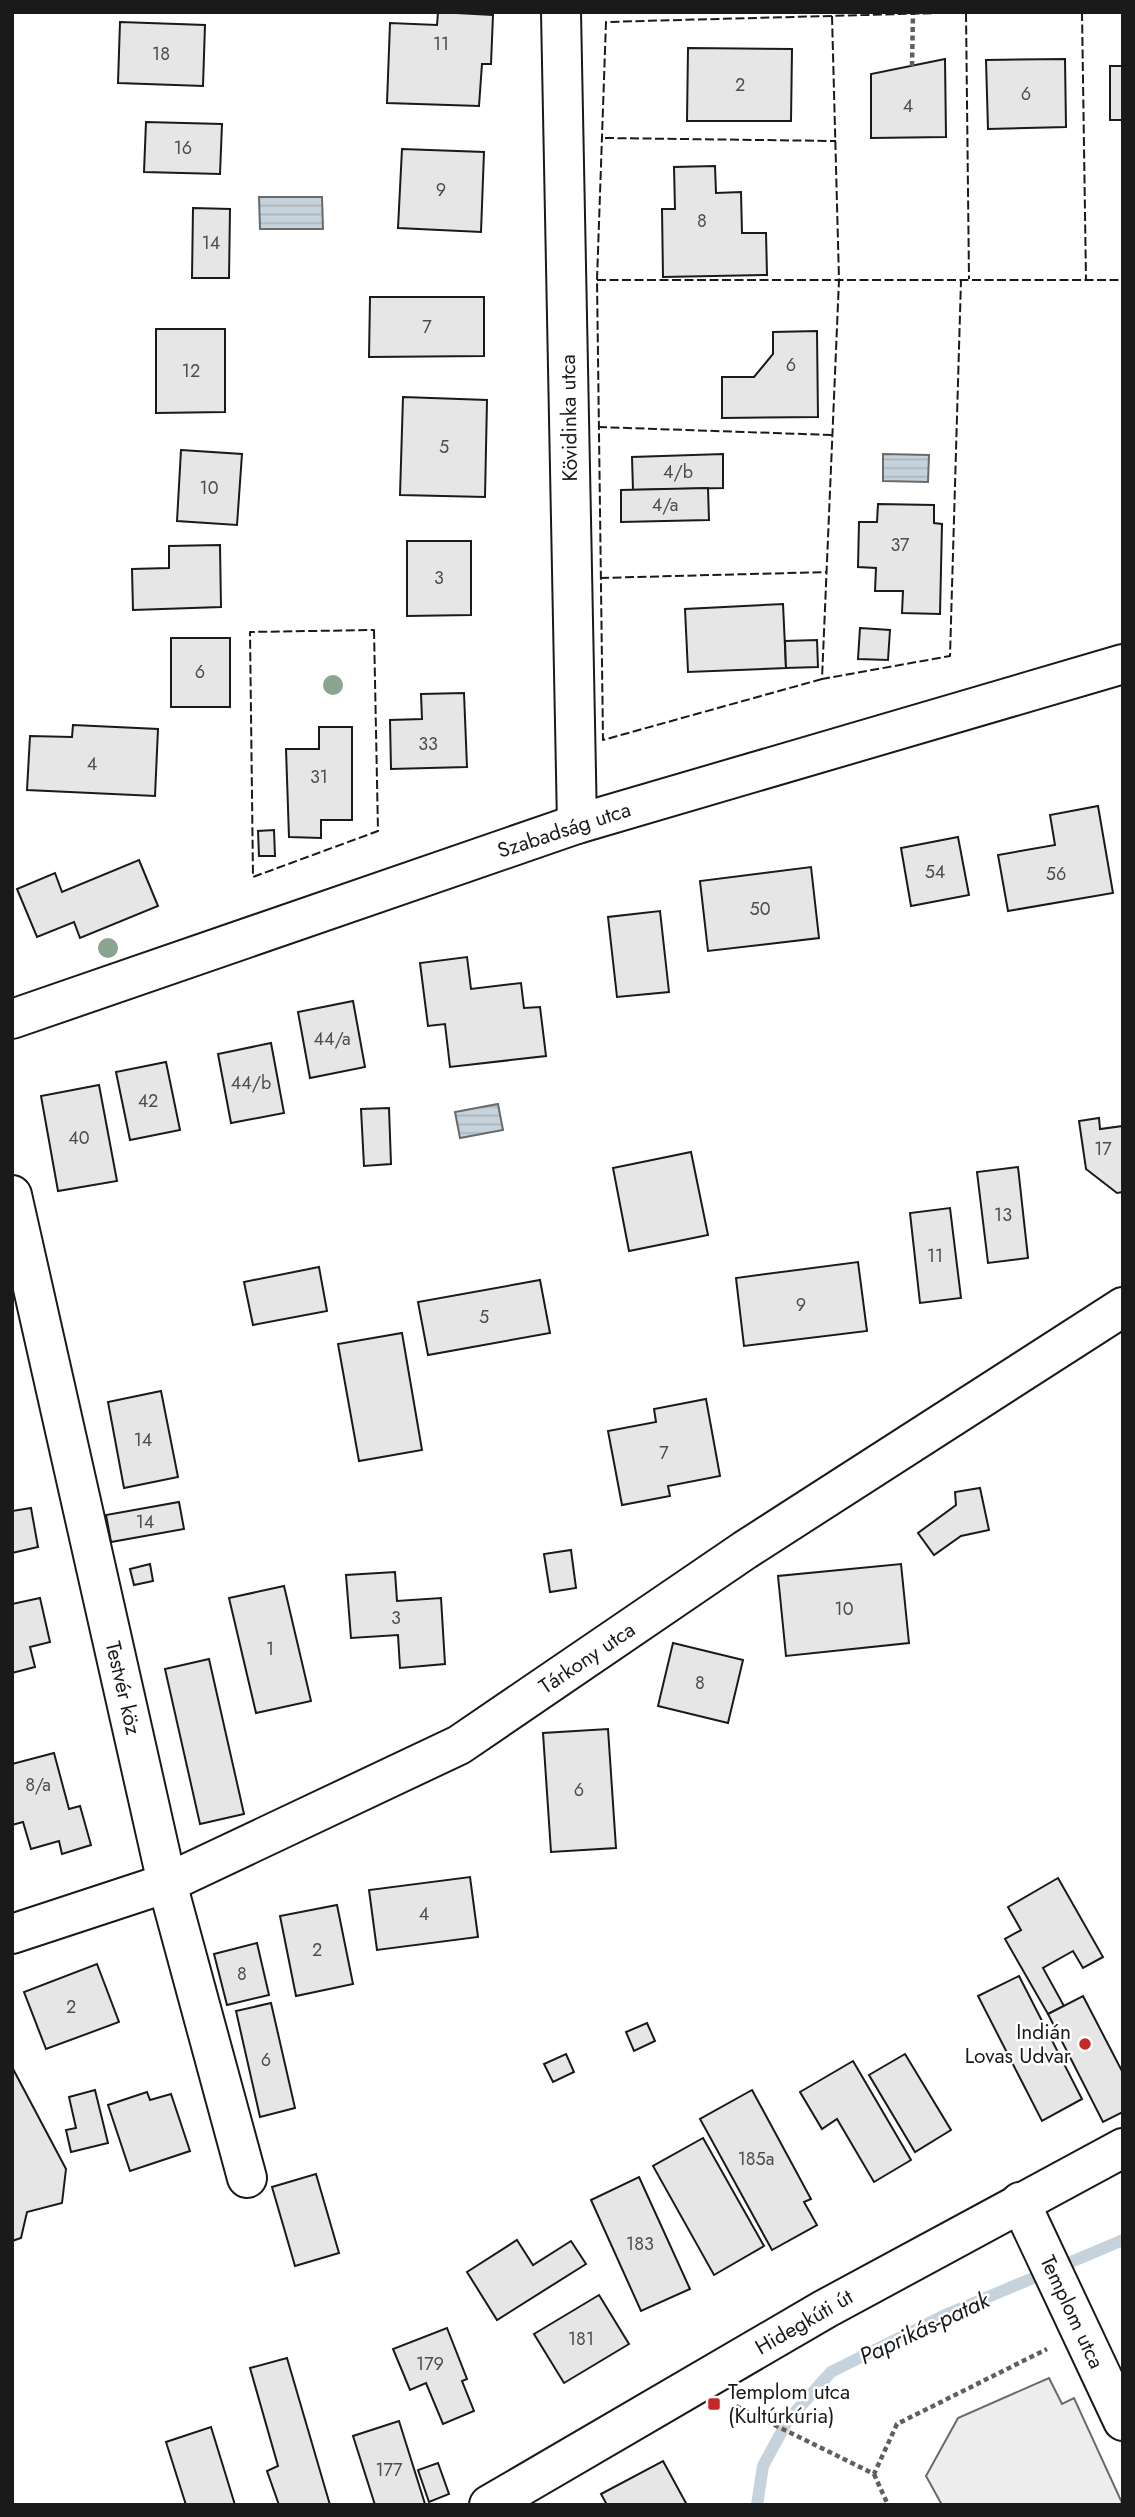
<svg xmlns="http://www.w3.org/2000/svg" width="1135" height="2517" font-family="Jost,sans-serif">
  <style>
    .parking { fill: #ededed; stroke: #6a6a6a; stroke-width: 2 }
    .water { fill: url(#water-rules); stroke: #6a6a6a; stroke-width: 2 }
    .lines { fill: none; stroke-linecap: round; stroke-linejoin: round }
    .stream { stroke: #c6d2dc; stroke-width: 12 }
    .building { fill: #e6e6e6; stroke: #1a1a1a; stroke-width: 2 }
    .minor-casing { stroke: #1a1a1a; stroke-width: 42 }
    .major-casing { stroke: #1a1a1a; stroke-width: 42 }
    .path { stroke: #5f5f5f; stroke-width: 4.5; stroke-dasharray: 5 3.5; stroke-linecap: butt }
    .minor { stroke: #fff; stroke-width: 38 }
    .major { stroke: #fff; stroke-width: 38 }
    .fence { stroke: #1a1a1a; stroke-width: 2; stroke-dasharray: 9 3.5; stroke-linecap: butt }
    .tree { fill: #8aa48f }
    .poi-dot { fill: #c62828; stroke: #fff; stroke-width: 2.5 }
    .labels { text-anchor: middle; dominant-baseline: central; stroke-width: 5; stroke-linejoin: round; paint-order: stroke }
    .number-label { font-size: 18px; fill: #4d4d4d }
    .street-label { font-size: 21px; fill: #1a1a1a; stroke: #fff }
    .poi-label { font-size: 21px; fill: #1a1a1a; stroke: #fff; text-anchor: end }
    .water-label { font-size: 23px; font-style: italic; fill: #1a1a1a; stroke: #fff }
  </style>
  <defs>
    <pattern id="water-rules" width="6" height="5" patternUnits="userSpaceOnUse" patternTransform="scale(1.75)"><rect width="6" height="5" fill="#c6d2dc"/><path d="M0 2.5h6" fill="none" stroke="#aab4bc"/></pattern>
  </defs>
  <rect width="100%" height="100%" fill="#fff"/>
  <polygon class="parking" points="1049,2378 1062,2404 1074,2398 1123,2505 942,2505 926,2476 958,2418"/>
  <g class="water">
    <polygon points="259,197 322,197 323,229 260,229"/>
    <polygon points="883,454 929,455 928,482 883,481"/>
    <polygon points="498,1104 503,1130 460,1138 455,1112"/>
  </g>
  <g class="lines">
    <polyline class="stream" points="757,2505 763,2466 788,2420 831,2372 943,2316 1123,2240"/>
  </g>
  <g class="building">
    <polygon points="438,12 493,15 491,64 482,64 479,106 387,103 390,23 437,25"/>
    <polygon points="120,22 205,25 203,86 118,83"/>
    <polygon points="688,48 792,49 791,121 687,121"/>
    <polygon points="945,59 946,137 871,138 871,74"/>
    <polygon points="1065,59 1066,127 988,129 986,60"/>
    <rect x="1110" y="66" width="13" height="54"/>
    <polygon points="146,122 222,124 220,174 144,172"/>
    <polygon points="402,149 484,152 481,232 398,228"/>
    <polygon points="715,166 716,193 741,192 742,233 766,233 767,275 663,277 662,209 675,209 674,167"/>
    <polygon points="193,208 230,209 229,278 192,278"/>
    <polygon points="370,297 484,297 484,356 369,357"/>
    <polygon points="156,329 225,329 225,412 156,413"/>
    <polygon points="817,331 818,417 722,418 722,377 754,377 773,354 773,332"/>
    <polygon points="403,397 487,400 485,497 400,495"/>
    <polygon points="181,450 242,454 237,525 177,521"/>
    <polygon points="723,454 723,488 633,490 632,457"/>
    <polygon points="708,488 709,520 621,522 621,490"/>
    <polygon points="878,504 934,505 934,523 942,524 940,614 902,613 903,591 875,591 876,568 858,567 859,522 877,522"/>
    <polygon points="407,541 471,541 471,615 407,616"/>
    <polygon points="220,545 221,607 133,610 132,569 169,568 169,546"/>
    <polygon points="783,604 786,668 688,672 685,609"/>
    <polygon points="860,628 890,630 888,660 858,659"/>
    <rect x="171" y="638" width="59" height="69"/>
    <polygon points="817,640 818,667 786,668 785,641"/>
    <polygon points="464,693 467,767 391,769 390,720 422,719 421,694"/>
    <polygon points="73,725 158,729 155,796 27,790 30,736 72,737"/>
    <polygon points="319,727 352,727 352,820 321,820 321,838 289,837 286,749 319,749"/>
    <polygon points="1098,806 1113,893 1008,911 998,855 1055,845 1050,815"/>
    <polygon points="274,830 275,856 259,856 258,831"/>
    <polygon points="958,837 969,895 911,906 901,848"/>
    <polygon points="139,860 158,906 80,938 74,922 37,937 17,889 55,873 62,892"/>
    <polygon points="811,867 819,938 708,951 700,881"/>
    <polygon points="660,911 669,992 617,997 608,917"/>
    <polygon points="467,957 471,989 521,983 524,1008 540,1007 546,1056 450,1067 445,1024 428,1026 420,963"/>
    <polygon points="353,1001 365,1067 310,1078 298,1012"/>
    <polygon points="271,1043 284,1113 231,1123 218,1054"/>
    <polygon points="166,1062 180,1130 130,1140 116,1072"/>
    <polygon points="99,1085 117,1181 58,1191 41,1096"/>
    <polygon points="389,1108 391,1164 364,1166 361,1109"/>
    <polygon points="1099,1118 1100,1129 1123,1126 1123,1192 1117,1193 1086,1169 1079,1121"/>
    <polygon points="691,1152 708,1235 629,1251 613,1168"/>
    <polygon points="1018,1167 1028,1258 988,1263 977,1172"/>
    <polygon points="950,1208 961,1298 920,1303 910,1213"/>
    <polygon points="858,1262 867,1331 744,1346 736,1278"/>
    <polygon points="319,1267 327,1311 253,1325 244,1282"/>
    <polygon points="540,1280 550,1333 428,1355 418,1302"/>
    <polygon points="402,1333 422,1450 359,1461 338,1344"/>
    <polygon points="161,1391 178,1477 124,1488 108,1402"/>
    <polygon points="706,1399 720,1476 668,1486 670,1496 622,1505 608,1431 656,1422 654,1409"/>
    <polygon points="980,1488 989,1530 961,1536 934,1555 918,1533 956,1505 955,1492"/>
    <polygon points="179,1502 184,1529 111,1542 106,1515"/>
    <polygon points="31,1508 38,1547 12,1553 12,1511"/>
    <polygon points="571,1550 576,1588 550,1592 544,1554"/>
    <polygon points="150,1564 153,1581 134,1585 130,1569"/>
    <polygon points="901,1564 909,1643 786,1656 778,1576"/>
    <polygon points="395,1572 397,1601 441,1598 445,1664 400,1668 398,1635 351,1638 346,1575"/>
    <polygon points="284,1586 311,1701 256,1713 229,1598"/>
    <polygon points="40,1598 50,1642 30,1647 35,1667 12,1673 12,1604"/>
    <polygon points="673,1643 743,1660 728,1723 658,1706"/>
    <polygon points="209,1659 244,1814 200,1824 165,1669"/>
    <polygon points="608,1729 616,1848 551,1852 543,1733"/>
    <polygon points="54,1753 69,1809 80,1806 91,1845 62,1854 59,1841 31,1849 23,1822 12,1825 12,1764"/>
    <polygon points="470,1877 478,1937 377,1950 369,1890"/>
    <polygon points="1058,1878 1103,1957 1083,1968 1073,1951 1043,1968 1064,2006 1048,2014 1005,1939 1021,1930 1008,1907"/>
    <polygon points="337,1905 353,1984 296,1996 280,1916"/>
    <polygon points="257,1943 269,1995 227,2005 214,1954"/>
    <polygon points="97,1964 119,2022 46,2049 24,1992"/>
    <polygon points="1019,1976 1082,2099 1042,2121 978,1996"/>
    <polygon points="1083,1996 1123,2073 1123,2112 1103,2122 1048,2014"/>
    <polygon points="271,2003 295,2108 260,2117 236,2011"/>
    <polygon points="647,2023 655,2041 634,2051 626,2032"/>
    <polygon points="566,2054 574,2072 553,2082 544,2064"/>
    <polygon points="905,2054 951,2130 915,2152 869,2075"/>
    <polygon points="853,2061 911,2160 874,2182 837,2119 822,2129 800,2092"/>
    <polygon points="12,2067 66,2169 62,2203 27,2212 21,2238 12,2241"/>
    <polygon points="95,2090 108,2143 71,2152 66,2130 76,2128 69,2097"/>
    <polygon points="752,2090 811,2199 804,2202 817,2225 772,2250 700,2119"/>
    <polygon points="147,2092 150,2100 171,2094 190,2151 130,2171 108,2105"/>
    <polygon points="703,2138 764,2246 714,2275 653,2166"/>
    <polygon points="316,2174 339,2253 295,2266 272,2187"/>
    <polygon points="639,2177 690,2289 641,2311 591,2200"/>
    <polygon points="517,2240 533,2265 571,2241 586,2264 497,2320 467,2272"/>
    <polygon points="599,2295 629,2344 564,2383 534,2334"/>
    <polygon points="447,2328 467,2379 462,2381 474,2411 443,2424 426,2383 410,2390 393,2349"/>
    <polygon points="287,2358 330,2505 279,2505 267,2471 278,2466 250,2368"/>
    <polygon points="399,2421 425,2504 424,2505 375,2505 353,2436"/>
    <polygon points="211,2427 235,2505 186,2505 166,2442"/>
    <polygon points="663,2461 687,2505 607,2505 601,2494"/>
    <polygon points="438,2463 449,2494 429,2502 418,2470"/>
  </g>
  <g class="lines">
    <g class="minor-casing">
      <g id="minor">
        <polyline points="561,12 577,824"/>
        <polyline points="12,1019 577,824 1123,664"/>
        <polyline points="12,1195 167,1883 247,2178"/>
        <polyline points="12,1934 167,1883 459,1745 745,1550 1123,1307"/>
        <polyline points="1020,2202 1123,2421"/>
      </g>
    </g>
    <g class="major-casing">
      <polyline id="major" points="489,2505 825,2309 1123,2148"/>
    </g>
    <g class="path">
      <polyline points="912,66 913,12"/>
      <polyline points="736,2406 874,2474 897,2424 1047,2349"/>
      <polyline points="874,2474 888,2505"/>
    </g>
    <use href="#minor" class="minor"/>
    <use href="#major" class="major"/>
    <g class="fence">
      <polyline points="1082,12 1086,280"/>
      <polyline points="966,13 969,279"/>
      <polyline points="832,16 839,280 822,679 950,656 961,280"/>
      <polyline points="605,138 836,141"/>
      <polyline points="597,280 1123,280"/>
      <polyline points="598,427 832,435"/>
      <polyline points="600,578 827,572"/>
      <polygon points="374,630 378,831 253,877 250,632"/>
      <polyline points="822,679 603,740 597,280 606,22 976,12"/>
    </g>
  </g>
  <g class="tree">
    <circle cx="333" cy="685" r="10"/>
    <circle cx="108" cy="948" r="10"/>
  </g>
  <g class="poi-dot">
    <circle cx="1085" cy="2044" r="7"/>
    <rect x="707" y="2397" width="14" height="14" rx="3.5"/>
  </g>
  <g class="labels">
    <g class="number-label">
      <text x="441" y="44">11</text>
      <text x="161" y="54">18</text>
      <text x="740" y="85">2</text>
      <text x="1026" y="94">6</text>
      <text x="908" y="106">4</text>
      <text x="183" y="148">16</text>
      <text x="441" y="190">9</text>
      <text x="702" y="221">8</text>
      <text x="211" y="243">14</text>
      <text x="427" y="327">7</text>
      <text x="791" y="365">6</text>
      <text x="191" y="371">12</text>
      <text x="444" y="447">5</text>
      <text x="678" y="472">4/b</text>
      <text x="209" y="488">10</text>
      <text x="665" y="505">4/a</text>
      <text x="900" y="545">37</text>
      <text x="439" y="578">3</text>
      <text x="200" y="672">6</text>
      <text x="428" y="744">33</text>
      <text x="92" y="764">4</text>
      <text x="319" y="777">31</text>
      <text x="935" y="872">54</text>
      <text x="1056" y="874">56</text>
      <text x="760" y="909">50</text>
      <text x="332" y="1039">44/a</text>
      <text x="251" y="1083">44/b</text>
      <text x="148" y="1101">42</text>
      <text x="79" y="1138">40</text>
      <text x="1103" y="1149">17</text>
      <text x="1003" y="1215">13</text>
      <text x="935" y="1256">11</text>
      <text x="801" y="1305">9</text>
      <text x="484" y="1317">5</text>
      <text x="143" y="1440">14</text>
      <text x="664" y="1453">7</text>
      <text x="145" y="1522">14</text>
      <text x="844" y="1609">10</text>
      <text x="396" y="1618">3</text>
      <text x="270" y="1649">1</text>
      <text x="700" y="1683">8</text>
      <text x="38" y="1785">8/a</text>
      <text x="579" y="1790">6</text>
      <text x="424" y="1914">4</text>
      <text x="317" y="1950">2</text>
      <text x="242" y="1974">8</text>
      <text x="71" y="2007">2</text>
      <text x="266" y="2060">6</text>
      <text x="756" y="2159">185a</text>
      <text x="640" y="2244">183</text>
      <text x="581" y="2339">181</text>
      <text x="430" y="2364">179</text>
      <text x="389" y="2470">177</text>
    </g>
    <g class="street-label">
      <text transform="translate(569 418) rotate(-91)">Kövidinka utca</text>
      <text transform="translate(564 830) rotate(-18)">Szabadság utca</text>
      <text transform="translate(587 1658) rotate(-34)">Tárkony utca</text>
      <text transform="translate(123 1688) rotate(77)">Testvér köz</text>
      <text transform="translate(1072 2312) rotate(65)">Templom utca</text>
      <text transform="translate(804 2322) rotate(-30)">Hidegkúti út</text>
    </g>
    <g class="poi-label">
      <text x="1071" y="2032">Indián<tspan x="1071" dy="24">Lovas Udvar</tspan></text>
      <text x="728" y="2392" text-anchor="start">Templom utca<tspan x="728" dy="24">(Kultúrkúria)</tspan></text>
    </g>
    <g class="water-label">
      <text transform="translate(924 2328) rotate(-25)">Paprikás-patak</text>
    </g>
  </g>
  <rect width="1135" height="2517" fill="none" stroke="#1a1a1a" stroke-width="28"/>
</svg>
